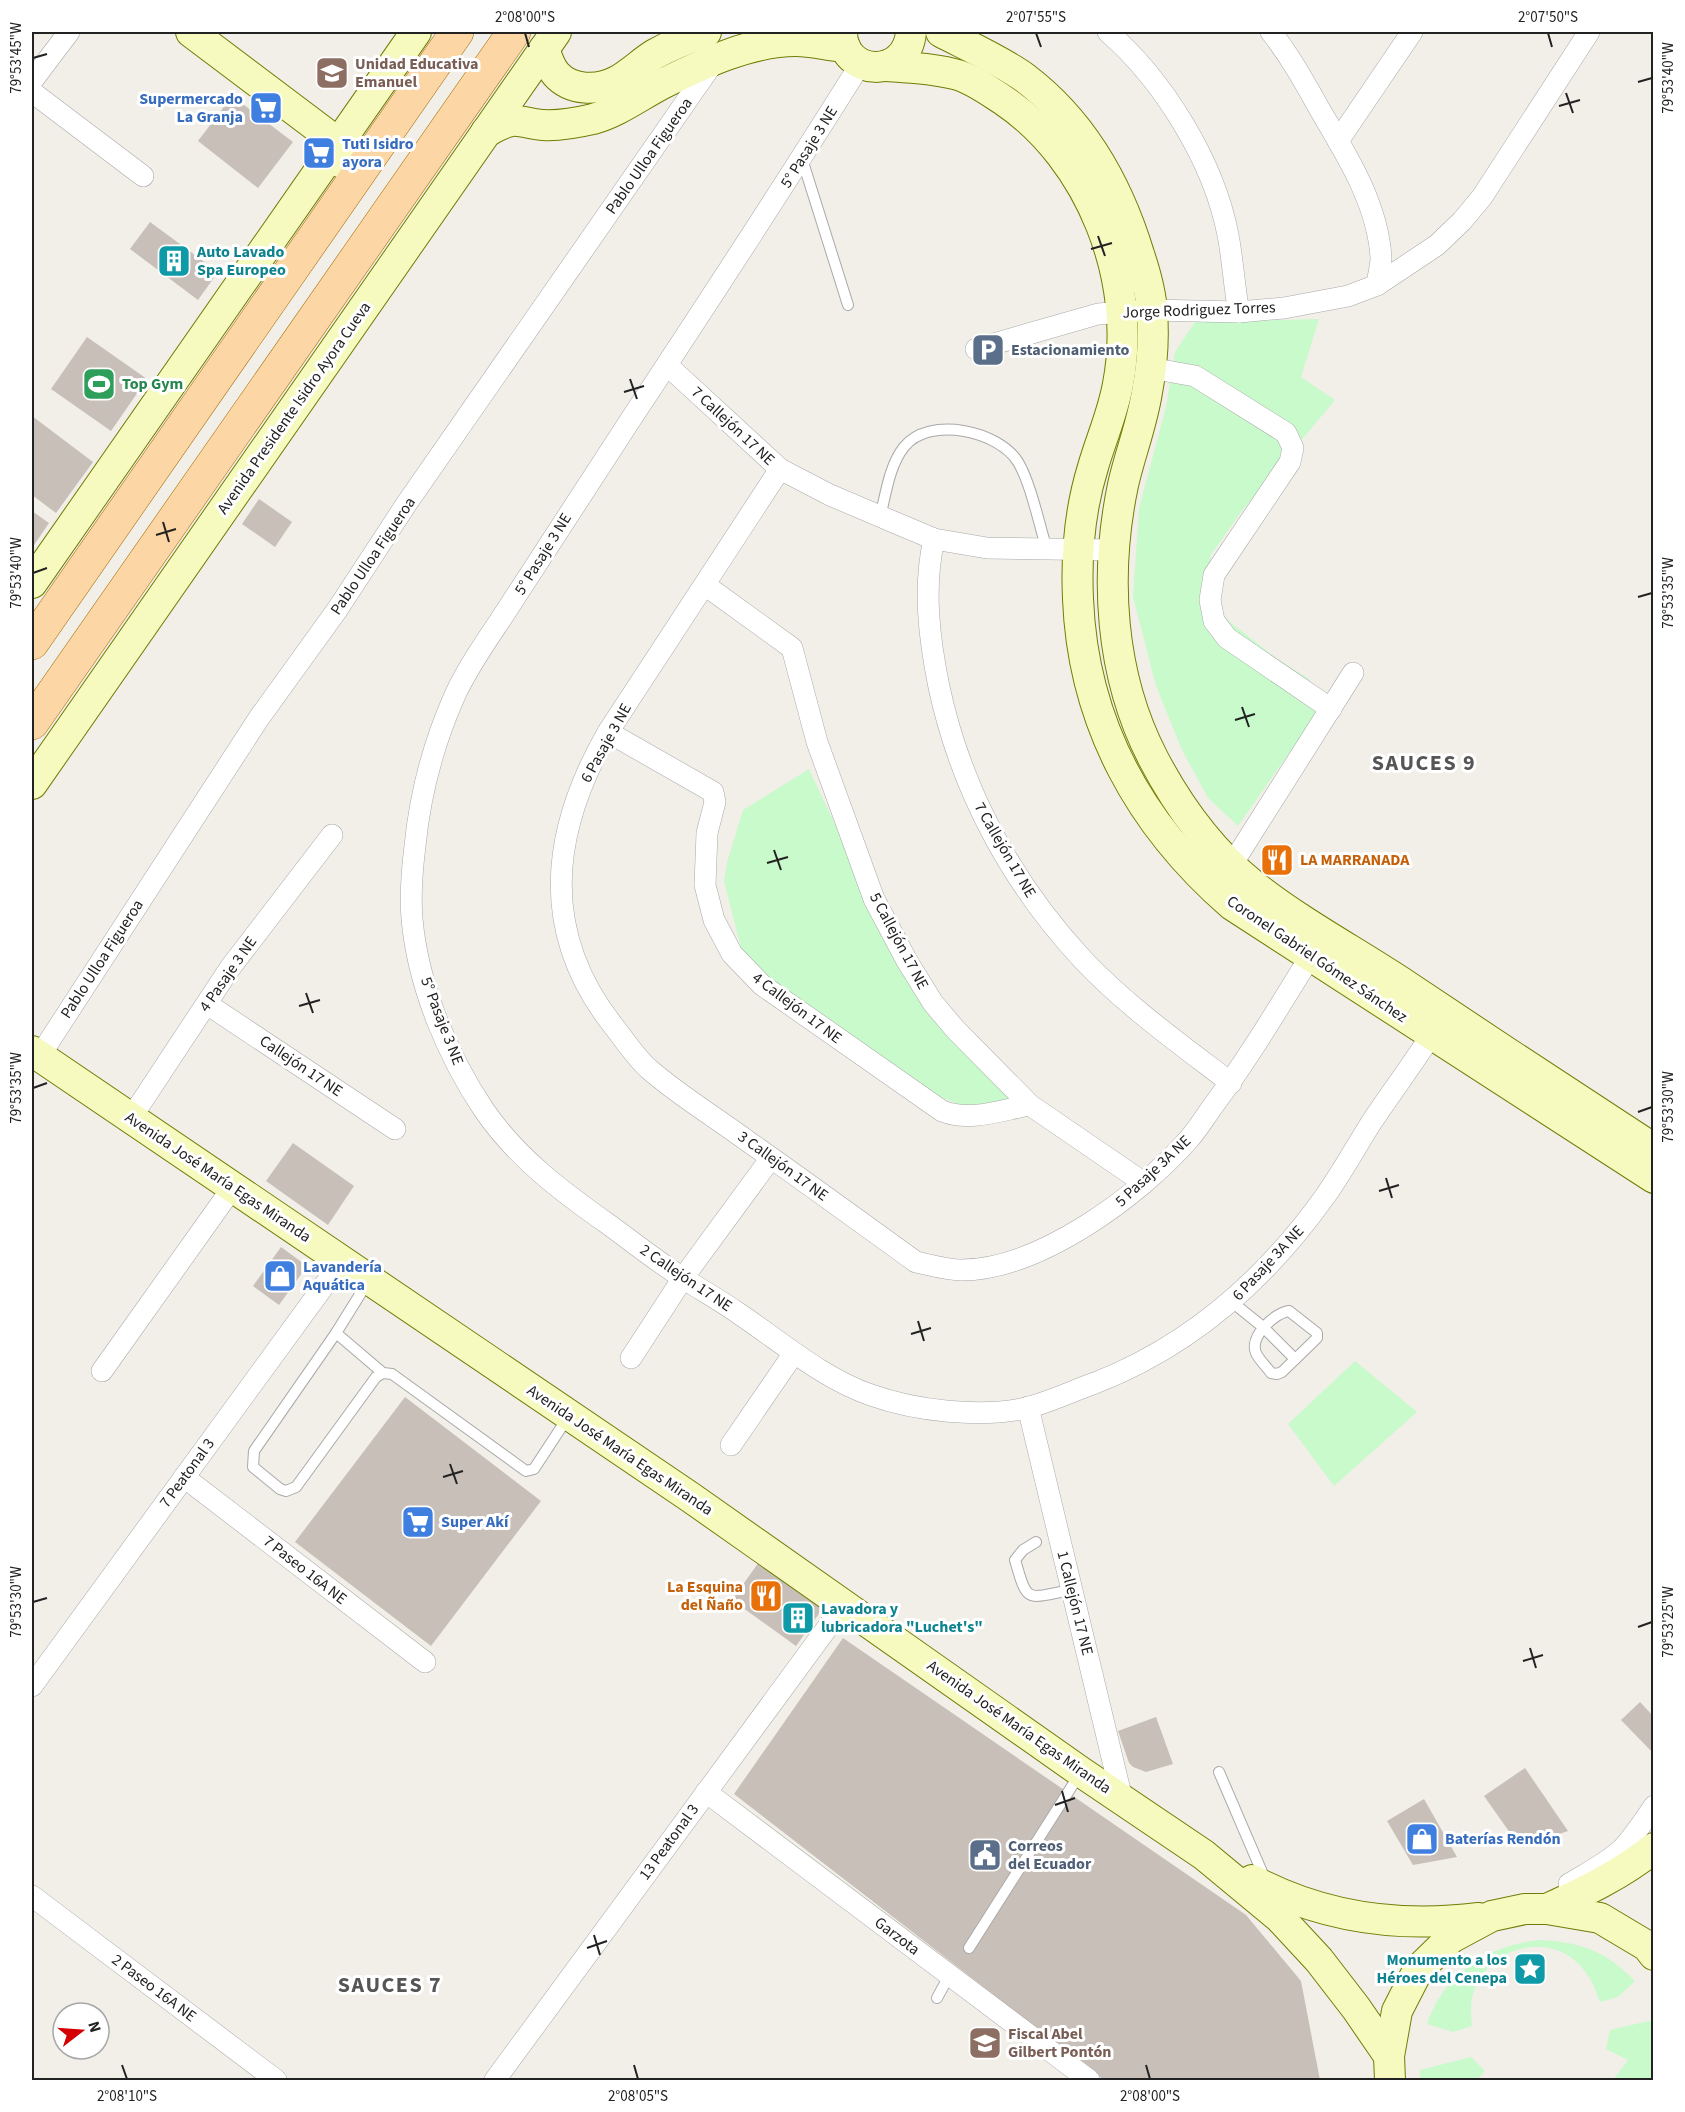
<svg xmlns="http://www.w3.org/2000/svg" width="1685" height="2112" font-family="'Source Sans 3',sans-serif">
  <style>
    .park { fill: #c8facc }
    .building { fill: #c7bfb8 }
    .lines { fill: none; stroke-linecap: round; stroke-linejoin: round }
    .lane-casing { stroke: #a9a9a9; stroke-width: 12 }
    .street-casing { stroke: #a9a9a9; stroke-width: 22 }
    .secondary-casing { stroke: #707d05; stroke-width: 32 }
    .primary-casing { stroke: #a06b00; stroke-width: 34 }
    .lane { stroke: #fff; stroke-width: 10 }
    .street { stroke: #fff; stroke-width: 21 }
    .secondary { stroke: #f7fabf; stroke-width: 30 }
    .primary { stroke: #fcd6a4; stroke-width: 33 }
    .ticks { fill: none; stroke: #222; stroke-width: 2 }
    .labels { text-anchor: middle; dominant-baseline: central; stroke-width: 6; stroke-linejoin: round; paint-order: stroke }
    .education-label { font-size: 16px; font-weight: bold; fill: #785e54; stroke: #fff; text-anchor: start }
    .shop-label { font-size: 16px; font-weight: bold; fill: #366cbe; stroke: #fff; text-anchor: start }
    .street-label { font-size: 16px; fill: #222; stroke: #fff }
    .culture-label { font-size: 16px; font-weight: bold; fill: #0d838f; stroke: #fff; text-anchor: start }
    .service-label { font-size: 16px; font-weight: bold; fill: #4e5e75; stroke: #fff; text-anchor: start }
    .leisure-label { font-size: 16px; font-weight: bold; fill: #27864d; stroke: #fff; text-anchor: start }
    .food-label { font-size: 16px; font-weight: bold; fill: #c56008; stroke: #fff; text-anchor: start }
    .district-label { font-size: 22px; font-weight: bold; letter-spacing: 1.5px; fill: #555; stroke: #fff }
    .neatline { fill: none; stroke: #222; stroke-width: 2 }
    .ticks-label { font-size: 15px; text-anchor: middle; fill: #222 }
  </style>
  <rect width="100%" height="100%" fill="#f2efe9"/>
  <g class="park">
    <polygon points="1319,319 1301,377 1335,400 1242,511 1210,556 1216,605 1230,622 1276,658 1309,679 1322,706 1238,826 1208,798 1182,750 1156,686 1133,597 1139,508 1166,407 1175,352 1195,322"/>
    <polygon points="809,769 878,916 937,1006 1019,1096 977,1111 940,1097 754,968 741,948 724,881 727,862 743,810"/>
    <polygon points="1355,1361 1417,1412 1334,1486 1288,1424"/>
    <path d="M1540,1940C1580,1942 1606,1951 1635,1981L1618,1997L1600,2002C1596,1992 1593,1982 1586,1973C1555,1928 1488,1945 1473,1994C1470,2004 1471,2016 1472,2026L1453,2032L1427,2024C1445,1972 1487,1946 1540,1940Z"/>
    <polygon points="1653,2020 1653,2080 1613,2080 1628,2060 1606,2049 1610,2030"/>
    <polygon points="1471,2057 1485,2071 1477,2080 1420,2080 1420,2070"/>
  </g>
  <g class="building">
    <polygon points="232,96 293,142 258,188 198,141"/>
    <polygon points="150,222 218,272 198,300 130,249"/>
    <polygon points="87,337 147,379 111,431 51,389"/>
    <polygon points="32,416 93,462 56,513 32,495"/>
    <polygon points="259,499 292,522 275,547 242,524"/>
    <polygon points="32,511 49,523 32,548"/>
    <polygon points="293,1143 354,1186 328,1225 266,1181"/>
    <polygon points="281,1247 307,1266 279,1305 253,1286"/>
    <polygon points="405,1397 541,1501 431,1646 295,1542"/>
    <polygon points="759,1562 823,1608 796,1646 732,1600"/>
    <polygon points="843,1638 1246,1915 1301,1981 1320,2080 1104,2080 734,1794"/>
    <polygon points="1640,1702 1654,1717 1654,1754 1621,1720"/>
    <polygon points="1156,1717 1173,1764 1146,1772 1133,1767 1129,1763 1118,1731"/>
    <polygon points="1525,1768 1568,1831 1520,1847 1484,1796"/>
    <polygon points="1424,1799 1457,1857 1413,1865 1387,1821"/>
  </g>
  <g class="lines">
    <g class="lane-casing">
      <g id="lane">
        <polyline points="802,159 848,305"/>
        <path d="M880,517C886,494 889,466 904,447C929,415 999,431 1018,462C1031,484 1039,524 1047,550"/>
        <polyline points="369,1280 336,1333 254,1451 253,1467 280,1489 286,1491 296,1487 376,1377 383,1373 392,1374 526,1471 534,1469 568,1417"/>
        <polyline points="1232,1302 1263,1327 1295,1359"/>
        <path d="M1289,1311L1317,1333V1338L1282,1372L1277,1374L1271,1373C1267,1367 1259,1360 1256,1353C1249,1337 1274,1313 1289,1311Z"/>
        <polyline points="336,1333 383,1373"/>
        <path d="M1036,1542L1023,1550L1015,1560C1028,1605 1026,1598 1071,1590"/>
        <polyline points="1219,1772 1265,1879"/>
        <polyline points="969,1948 1079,1775"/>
        <polyline points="937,1998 949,1976"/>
      </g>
    </g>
    <g class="street-casing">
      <g id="street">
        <path d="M1108,32C1164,81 1214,162 1228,235C1233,261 1234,287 1239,312"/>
        <path d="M1271,32C1290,56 1305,83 1320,110C1346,154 1378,204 1381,258C1381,266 1378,276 1377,285"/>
        <path d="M861,63C786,183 709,301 631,419C591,480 551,541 512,602C493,632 470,662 455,695C434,742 420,795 415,846C412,870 410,895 412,919C418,985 447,1055 484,1110C516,1157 561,1191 608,1224C634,1243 659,1263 686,1280C703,1291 721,1301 738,1313C780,1341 822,1378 871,1395C916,1411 980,1418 1026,1408C1050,1402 1072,1391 1095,1383C1190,1346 1267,1278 1326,1195C1342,1172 1356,1147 1371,1123C1393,1090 1418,1057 1439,1023"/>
        <polyline points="32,81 69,32"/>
        <polyline points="32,92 143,176"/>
        <polyline points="1338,141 1412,32"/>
        <polyline points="976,349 1098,314 1152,310 1239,312 1284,308 1348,296 1377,285 1437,245 1462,221 1482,197 1589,32"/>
        <polyline points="667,365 780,469 830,495 896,523 934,539 987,548 1114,550"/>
        <polyline points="1150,368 1195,376 1286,433 1293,448 1290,462 1214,575 1210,600 1214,621 1227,638 1331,709"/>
        <path d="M780,469L608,732C550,833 539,933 615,1028C626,1042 637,1059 650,1070C680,1096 715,1117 746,1140C803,1180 859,1221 916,1262C931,1265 946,1270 961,1270C1039,1270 1139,1196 1189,1139C1198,1129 1205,1117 1213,1106C1248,1059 1279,1007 1310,957"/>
        <path d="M934,539C923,588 929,638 939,687C961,790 1012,884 1084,961C1128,1007 1180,1044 1231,1083"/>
        <polyline points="705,585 792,648 817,742 874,899 907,961 933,1003 955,1029 1030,1105 1144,1183"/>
        <path d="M608,732L713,792L715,802L707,833L705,885L714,920L732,954L762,985L942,1111C970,1122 1001,1110 1030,1105"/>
        <polyline points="1231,866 1353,673"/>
        <polyline points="207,1004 395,1129"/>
        <polyline points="39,1057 259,718 337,610 407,503 715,60"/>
        <polyline points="131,1118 230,968 332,835"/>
        <polyline points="631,1358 683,1278 771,1158"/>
        <polyline points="102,1371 233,1187"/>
        <polyline points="1028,1407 1122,1799"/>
        <polyline points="731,1445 794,1353"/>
        <polyline points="184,1477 425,1662"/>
        <polyline points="32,1686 342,1261"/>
        <polyline points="706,1792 1089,2080"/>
        <path d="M1569,1884C1587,1873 1607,1863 1622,1849C1634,1836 1644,1821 1654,1806"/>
        <polyline points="32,1896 276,2080"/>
        <polyline points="495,2080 844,1605"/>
      </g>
    </g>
    <g class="secondary-casing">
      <g id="secondary">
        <polyline points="191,32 325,133 338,145 342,163"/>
        <path d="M842,32C842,77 907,80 911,32"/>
        <path d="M941,32C966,45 1002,61 1025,78C1083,122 1118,185 1139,254C1145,272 1151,292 1152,312C1154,338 1152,366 1147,392C1142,424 1130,454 1123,485C1104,576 1110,675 1153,758C1178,806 1211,851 1253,885C1301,923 1356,952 1407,986C1489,1041 1571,1095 1654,1149"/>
        <path d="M544,49C547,57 550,67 556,74C571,91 598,91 617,81C630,74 642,62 655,54C671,45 689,38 706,32"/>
        <path d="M887,66C910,68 935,68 958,75C974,80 989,91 1003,100C1091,159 1138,280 1118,384C1113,413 1101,439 1093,467C1080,509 1076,555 1078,599C1083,723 1140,825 1232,905L1654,1178"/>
        <path d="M486,132C494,128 503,122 512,121C522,120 533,125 543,125C561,126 576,123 593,119C618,112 639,96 662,84C702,64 750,41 796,41C813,41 828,46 845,47"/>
        <polyline points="32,583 416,32"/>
        <polyline points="32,784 556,32"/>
        <polyline points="32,1051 690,1497 1081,1772 1204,1855 1280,1918 1319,1960 1356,2008 1389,2056"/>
        <path d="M1252,1880C1323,1918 1399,1928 1479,1918"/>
        <path d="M1547,1909C1584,1892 1622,1874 1654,1848"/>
        <polyline points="1390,2080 1389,2056 1397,2011 1418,1970 1451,1938 1492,1916 1525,1909 1547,1909 1600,1918 1647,1946 1654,1955"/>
      </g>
    </g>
    <g class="primary-casing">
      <g id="primary">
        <polyline points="32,643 457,32"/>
        <polyline points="32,723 514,32"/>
      </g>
    </g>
    <use href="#lane" class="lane"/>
    <use href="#street" class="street"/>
    <use href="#secondary" class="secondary"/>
    <use href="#primary" class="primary"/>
  </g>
  <path class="ticks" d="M525,33L529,47M1036,33L1041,47M1548,33L1552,47M33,58L47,54M1638,82L1652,78M1566,93L1573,113M1559,106L1580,100M1098,236L1105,256M1091,249L1112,243M630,379L637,399M624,392L644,386M163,522L169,542M156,535L176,529M33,573L47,568M1638,597L1652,593M1242,707L1249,727M1235,720L1255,714M774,850L781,870M767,863L788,857M306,993L313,1013M299,1006L320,1000M33,1088L47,1083M1638,1112L1652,1107M1386,1178L1392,1198M1379,1191L1399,1185M918,1321L924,1341M911,1334L931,1328M450,1464L457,1484M443,1477L463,1471M33,1602L47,1598M1638,1627L1652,1622M1530,1648L1536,1668M1523,1661L1543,1655M1062,1791L1068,1812M1055,1805L1075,1798M594,1935L600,1955M587,1948L607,1941M122,2065L127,2079M634,2065L638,2079M1146,2065L1150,2079"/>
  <defs>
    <g id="school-square" transform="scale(1.725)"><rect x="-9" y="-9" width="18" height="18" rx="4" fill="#8d6e63" stroke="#fff"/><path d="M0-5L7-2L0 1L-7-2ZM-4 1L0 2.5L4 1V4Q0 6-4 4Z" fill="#fff"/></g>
    <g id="supermarket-square" transform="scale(1.725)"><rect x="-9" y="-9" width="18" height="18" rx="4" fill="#3f7fe0" stroke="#fff"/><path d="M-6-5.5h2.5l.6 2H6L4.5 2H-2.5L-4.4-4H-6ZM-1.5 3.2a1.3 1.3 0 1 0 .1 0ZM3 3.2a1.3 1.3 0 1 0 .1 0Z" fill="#fff"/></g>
    <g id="building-square" transform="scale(1.725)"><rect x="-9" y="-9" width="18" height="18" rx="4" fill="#0f9aa8" stroke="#fff"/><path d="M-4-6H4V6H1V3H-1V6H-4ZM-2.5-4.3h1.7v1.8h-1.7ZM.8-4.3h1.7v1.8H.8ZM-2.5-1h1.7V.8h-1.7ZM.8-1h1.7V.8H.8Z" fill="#fff"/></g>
    <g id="parking-square" transform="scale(1.725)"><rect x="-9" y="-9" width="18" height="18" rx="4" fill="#5c6f8a" stroke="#fff"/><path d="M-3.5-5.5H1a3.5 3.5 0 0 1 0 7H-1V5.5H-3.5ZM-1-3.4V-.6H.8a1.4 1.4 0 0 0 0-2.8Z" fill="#fff"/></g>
    <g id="stadium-square" transform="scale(1.725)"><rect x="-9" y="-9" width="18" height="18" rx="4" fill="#2e9e5b" stroke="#fff"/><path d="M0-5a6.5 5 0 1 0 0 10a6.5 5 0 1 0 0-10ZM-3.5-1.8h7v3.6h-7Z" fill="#fff"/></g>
    <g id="restaurant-square" transform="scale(1.725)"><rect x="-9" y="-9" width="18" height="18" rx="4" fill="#e8710a" stroke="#fff"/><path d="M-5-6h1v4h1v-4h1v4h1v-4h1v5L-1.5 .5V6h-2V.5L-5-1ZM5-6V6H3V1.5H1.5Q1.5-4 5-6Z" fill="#fff"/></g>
    <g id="shop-square" transform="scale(1.725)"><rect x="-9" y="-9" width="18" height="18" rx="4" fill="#3f7fe0" stroke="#fff"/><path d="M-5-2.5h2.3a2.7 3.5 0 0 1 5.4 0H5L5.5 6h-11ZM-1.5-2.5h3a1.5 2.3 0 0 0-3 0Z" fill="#fff"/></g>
    <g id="civic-square" transform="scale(1.725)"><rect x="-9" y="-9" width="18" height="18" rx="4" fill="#5c6f8a" stroke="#fff"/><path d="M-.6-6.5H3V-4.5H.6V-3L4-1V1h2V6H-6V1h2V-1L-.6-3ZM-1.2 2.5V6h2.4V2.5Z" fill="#fff"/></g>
    <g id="sight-square" transform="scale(1.725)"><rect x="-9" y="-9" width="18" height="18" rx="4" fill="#0f9aa8" stroke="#fff"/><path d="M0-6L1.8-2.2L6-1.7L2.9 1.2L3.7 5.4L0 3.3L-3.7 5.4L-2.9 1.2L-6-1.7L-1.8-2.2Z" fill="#fff"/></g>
  </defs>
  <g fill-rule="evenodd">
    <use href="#school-square" x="332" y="73"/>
    <use href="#supermarket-square" x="266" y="108"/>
    <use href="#supermarket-square" x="319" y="153"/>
    <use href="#building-square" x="174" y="261"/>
    <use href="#parking-square" x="988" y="350"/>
    <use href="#stadium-square" x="99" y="384"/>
    <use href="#restaurant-square" x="1277" y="860"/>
    <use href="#shop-square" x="280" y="1276"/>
    <use href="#supermarket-square" x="418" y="1522"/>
    <use href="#restaurant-square" x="766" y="1596"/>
    <use href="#building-square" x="798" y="1618"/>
    <use href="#shop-square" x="1422" y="1839"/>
    <use href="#civic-square" x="985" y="1855"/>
    <use href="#sight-square" x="1530" y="1969"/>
    <use href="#school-square" x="985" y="2043"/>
  </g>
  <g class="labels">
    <g class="education-label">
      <text x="355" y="64">Unidad Educativa<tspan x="355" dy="18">Emanuel</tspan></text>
      <text x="1008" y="2034">Fiscal Abel<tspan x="1008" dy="18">Gilbert Pontón</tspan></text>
    </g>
    <g class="shop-label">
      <text x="243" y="99" text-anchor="end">Supermercado<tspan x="243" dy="18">La Granja</tspan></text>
      <text x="342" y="144">Tuti Isidro<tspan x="342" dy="18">ayora</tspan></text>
      <text x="303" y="1267">Lavandería<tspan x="303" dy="18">Aquática</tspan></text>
      <text x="441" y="1522">Super Akí</text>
      <text x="1445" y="1839">Baterías Rendón</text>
    </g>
    <g class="street-label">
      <text transform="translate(809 147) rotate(-58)">5° Pasaje 3 NE</text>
      <text transform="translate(649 156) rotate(-55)">Pablo Ulloa Figueroa</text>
      <text transform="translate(1199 310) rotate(-2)">Jorge Rodriguez Torres</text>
      <text transform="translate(294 408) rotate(-55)">Avenida Presidente Isidro Ayora Cueva</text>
      <text transform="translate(733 426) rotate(43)">7 Callejón 17 NE</text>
      <text transform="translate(543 554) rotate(-58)">5° Pasaje 3 NE</text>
      <text transform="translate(373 556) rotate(-56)">Pablo Ulloa Figueroa</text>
      <text transform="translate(606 743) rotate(-61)">6 Pasaje 3 NE</text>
      <text transform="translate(1005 850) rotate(60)">7 Callejón 17 NE</text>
      <text transform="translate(899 941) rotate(62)">5 Callejón 17 NE</text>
      <text transform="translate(102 959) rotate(-57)">Pablo Ulloa Figueroa</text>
      <text transform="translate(1317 959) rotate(34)">Coronel Gabriel Gómez Sánchez</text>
      <text transform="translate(228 974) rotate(-55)">4 Pasaje 3 NE</text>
      <text transform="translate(797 1008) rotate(37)">4 Callejón 17 NE</text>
      <text transform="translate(442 1021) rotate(69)">5° Pasaje 3 NE</text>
      <text transform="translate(301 1066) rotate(34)">Callejón 17 NE</text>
      <text transform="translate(783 1166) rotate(36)">3 Callejón 17 NE</text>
      <text transform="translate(1153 1171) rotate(-43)">5 Pasaje 3A NE</text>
      <text transform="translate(218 1177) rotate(34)">Avenida José María Egas Miranda</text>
      <text transform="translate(1268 1263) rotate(-47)">6 Pasaje 3A NE</text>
      <text transform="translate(686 1278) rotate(34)">2 Callejón 17 NE</text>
      <text transform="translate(620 1450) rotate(34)">Avenida José María Egas Miranda</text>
      <text transform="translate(187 1473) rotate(-54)">7 Peatonal 3</text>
      <text transform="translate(305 1570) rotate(38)">7 Paseo 16A NE</text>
      <text transform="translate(1075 1603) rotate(76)">1 Callejón 17 NE</text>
      <text transform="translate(1019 1727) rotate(35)">Avenida José María Egas Miranda</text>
      <text transform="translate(669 1842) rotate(-54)">13 Peatonal 3</text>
      <text transform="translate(897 1936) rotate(37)">Garzota</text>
      <text transform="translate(154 1988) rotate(37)">2 Paseo 16A NE</text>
    </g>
    <g class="culture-label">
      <text x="197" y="252">Auto Lavado<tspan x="197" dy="18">Spa Europeo</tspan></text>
      <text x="821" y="1609">Lavadora y<tspan x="821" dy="18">lubricadora "Luchet's"</tspan></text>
      <text x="1507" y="1960" text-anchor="end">Monumento a los<tspan x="1507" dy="18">Héroes del Cenepa</tspan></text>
    </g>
    <g class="service-label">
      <text x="1011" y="350">Estacionamiento</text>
      <text x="1008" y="1846">Correos<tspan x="1008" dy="18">del Ecuador</tspan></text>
    </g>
    <g class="leisure-label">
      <text x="122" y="384">Top Gym</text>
    </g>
    <g class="food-label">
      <text x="1300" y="860">LA MARRANADA</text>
      <text x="743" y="1587" text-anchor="end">La Esquina<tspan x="743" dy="18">del Ñaño</tspan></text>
    </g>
    <g class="district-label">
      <text x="1424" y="763">SAUCES 9</text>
      <text x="390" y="1985">SAUCES 7</text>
    </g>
  </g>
  <rect width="1685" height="2112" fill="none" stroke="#ffffff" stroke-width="66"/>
  <g transform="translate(81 2031) rotate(73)"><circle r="28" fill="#ffffff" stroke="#a7a7a7" stroke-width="1.5"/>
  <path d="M0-4.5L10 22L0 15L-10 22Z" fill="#d40000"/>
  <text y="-9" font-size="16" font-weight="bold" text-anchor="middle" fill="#222222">N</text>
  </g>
  <rect x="33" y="33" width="1619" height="2046" class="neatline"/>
  <g class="ticks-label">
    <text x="525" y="22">2°08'00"S</text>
    <text x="1036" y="22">2°07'55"S</text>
    <text x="1548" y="22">2°07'50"S</text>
    <text transform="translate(16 58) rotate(-90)" y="5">79°53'45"W</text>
    <text transform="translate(1668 78) rotate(-90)" y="5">79°53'40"W</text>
    <text transform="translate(16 573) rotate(-90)" y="5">79°53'40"W</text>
    <text transform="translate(1668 593) rotate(-90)" y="5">79°53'35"W</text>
    <text transform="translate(16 1088) rotate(-90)" y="5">79°53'35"W</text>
    <text transform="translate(1668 1107) rotate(-90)" y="5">79°53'30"W</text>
    <text transform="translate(16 1602) rotate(-90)" y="5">79°53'30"W</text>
    <text transform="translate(1668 1622) rotate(-90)" y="5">79°53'25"W</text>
    <text x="127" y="2101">2°08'10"S</text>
    <text x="638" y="2101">2°08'05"S</text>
    <text x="1150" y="2101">2°08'00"S</text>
  </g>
</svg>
